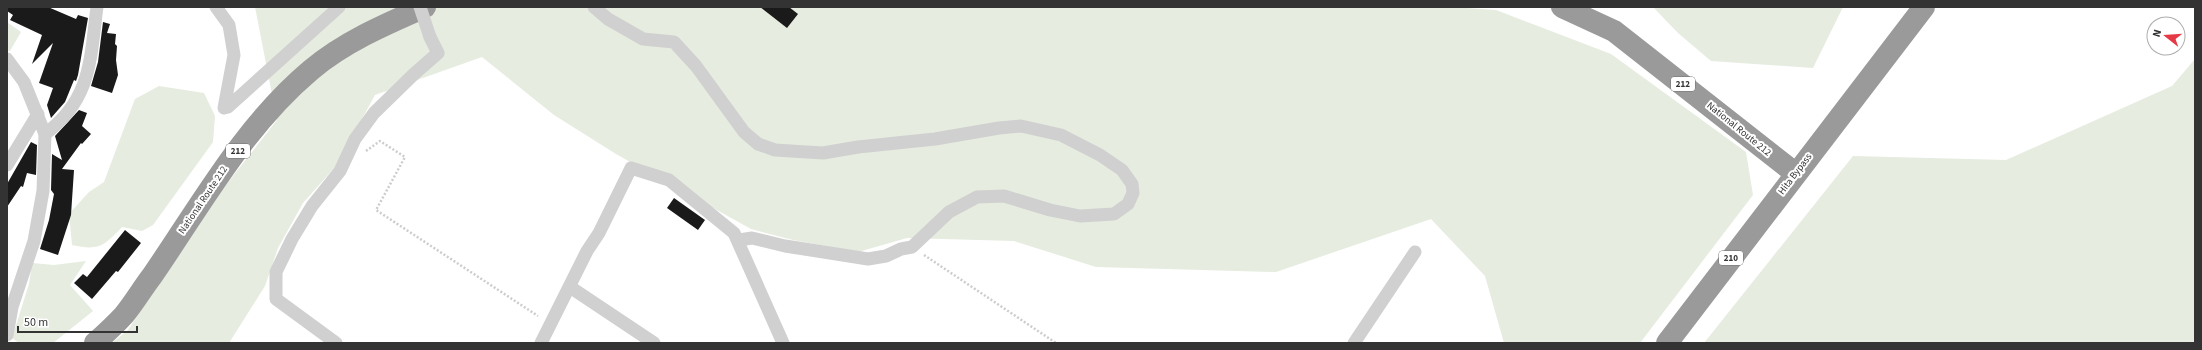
<svg xmlns="http://www.w3.org/2000/svg" width="2202" height="350" font-family="'Source Sans 3',sans-serif">
  <style>
    .green { fill: #e6ecdf }
    .building { fill: #1a1a1a }
    .lines { fill: none; stroke-linecap: round; stroke-linejoin: round }
    .path { stroke: #cdcdcd; stroke-width: 2.5; stroke-dasharray: 2 2; stroke-linecap: butt }
    .street { stroke: #d0d0d0; stroke-width: 13 }
    .highway { stroke: #9a9a9a; stroke-width: 22 }
    .street-bridge { stroke: #d0d0d0; stroke-width: 13 }
    .labels { text-anchor: middle; dominant-baseline: central; stroke-width: 4; stroke-linejoin: round; paint-order: stroke }
    .shield { fill: #fff; stroke: #707070; stroke-width: 1 }
    .shield-label { font-size: 9px; font-weight: bold; fill: #333 }
    .street-label { font-size: 10px; fill: #333; stroke: #fff }
  </style>
  <rect width="100%" height="100%" fill="#fff"/>
  <g class="green">
    <polygon points="255,7 1452,7 1496,10 1611,54 1746,152 1753,195 1640,343 1504,343 1485,276 1431,219 1276,272 1096,267 1014,241 907,238 858,252 793,240 751,229 616,154 554,115 482,57 375,95 336,166 303,203 278,248 265,286 229,343 112,343 128,330 214,200 277,120"/>
    <polygon points="1653,7 1843,7 1813,68 1711,61 1678,33"/>
    <polygon points="7,22 21,32 10,51 7,50"/>
    <polygon points="2195,59 2195,343 1704,343 1853,156 2006,160 2172,86"/>
    <path d="M159,86L204,93L215,116L213,142L153,225L142,231L122,227C104,246 99,251 72,245L69,214L89,192L104,182L135,99Z"/>
    <polygon points="86,261 70,285 93,311 53,343 19,343 12,338 29,284 32,263 54,265"/>
  </g>
  <g class="building">
    <polygon points="7,7 48,7 76,19 78,15 88,18 78,75 76,81 74,80 65,102 51,118 47,105 53,88 39,83 53,43 32,64 42,35 10,20 13,15 7,11"/>
    <polygon points="760,7 789,7 798,14 787,28"/>
    <polygon points="103,22 110,24 107,33 116,34 115,44 117,46 116,60 118,75 112,93 91,86 98,62"/>
    <polygon points="79,110 87,113 82,126 91,134 82,144 81,143 62,169 74,170 71,215 58,255 40,249 49,220 54,194 51,190 52,154 62,160 55,136"/>
    <polygon points="31,142 37,145 36,175 27,173 23,187 21,186 7,207 7,184"/>
    <polygon points="674,198 705,220 698,230 667,208"/>
    <polygon points="125,230 141,243 118,272 116,271 92,299 74,283 83,274 87,277"/>
  </g>
  <g class="lines">
    <g class="path">
      <polyline points="366,151 380,141 405,157 376,210 538,316"/>
      <polyline points="924,255 1056,343"/>
    </g>
    <g class="street">
      <polyline points="216,7 229,25 234,55 224,108 228,107 339,7"/>
      <polyline points="594,7 608,19 643,39 674,42 696,66 744,132 758,144 775,150 823,153 858,147 935,139 999,128 1021,126 1061,135 1100,155 1122,170 1132,184 1133,193 1128,204 1114,214 1080,216 1050,210 1004,196 977,197 949,212 912,247 901,249 886,256 868,259 785,246 752,238 739,240"/>
      <polyline points="7,59 24,82 45,134 43,191 34,241 12,307 7,335"/>
      <path d="M45,134C92,99 90,59 97,7"/>
      <polyline points="7,165 38,114"/>
      <polyline points="570,287 654,343"/>
      <polyline points="336,343 276,299 276,272 292,239 312,206 340,171 355,139 374,113 414,74 438,53 430,37"/>
      <polyline points="541,343 587,251 599,233 631,168 669,180 734,233 783,343"/>
      <polyline points="1354,343 1415,252"/>
    </g>
    <g class="highway">
      <polyline points="1562,7 1614,31 1795,173"/>
      <path d="M95,343C105,334 115,325 124,315C134,303 142,289 152,276C201,205 244,126 311,70C344,42 386,24 425,7"/>
      <polyline points="1667,343 1924,7"/>
    </g>
    <polyline class="street-bridge" points="420,7 430,37"/>
  </g>
  <g class="labels">
    <g class="shield">
      <rect x="1671" y="77" width="24" height="14" rx="3"/>
      <rect x="226" y="144" width="24" height="14" rx="3"/>
      <rect x="1719" y="251" width="24" height="14" rx="3"/>
    </g>
    <g class="shield-label">
      <text x="1683" y="84">212</text>
      <text x="238" y="151">212</text>
      <text x="1731" y="258">210</text>
    </g>
    <g class="street-label">
      <text transform="translate(1739 129) rotate(39)">National Route 212</text>
      <text transform="translate(1795 174) rotate(-53)">Hita Bypass</text>
      <text transform="translate(203 200) rotate(-56)">National Route 212</text>
    </g>
  </g>
  <rect width="2202" height="350" fill="none" stroke="#333333" stroke-width="16"/>
  <g transform="translate(2166 36) rotate(287)"><circle r="19" fill="#ffffff" stroke="#adadad"/>
  <path d="M0-3L7 15L0 10L-7 15Z" fill="#e63946"/>
  <text y="-6" font-size="11" font-weight="bold" text-anchor="middle" fill="#333333">N</text>
  </g>
  <path d="M18 326v6h119v-6" fill="none" stroke="#333333" stroke-width="2"/>
  <text x="24" y="326" font-size="12" fill="#333333" stroke="#ffffff" stroke-width="3" paint-order="stroke">50 m</text>
</svg>
